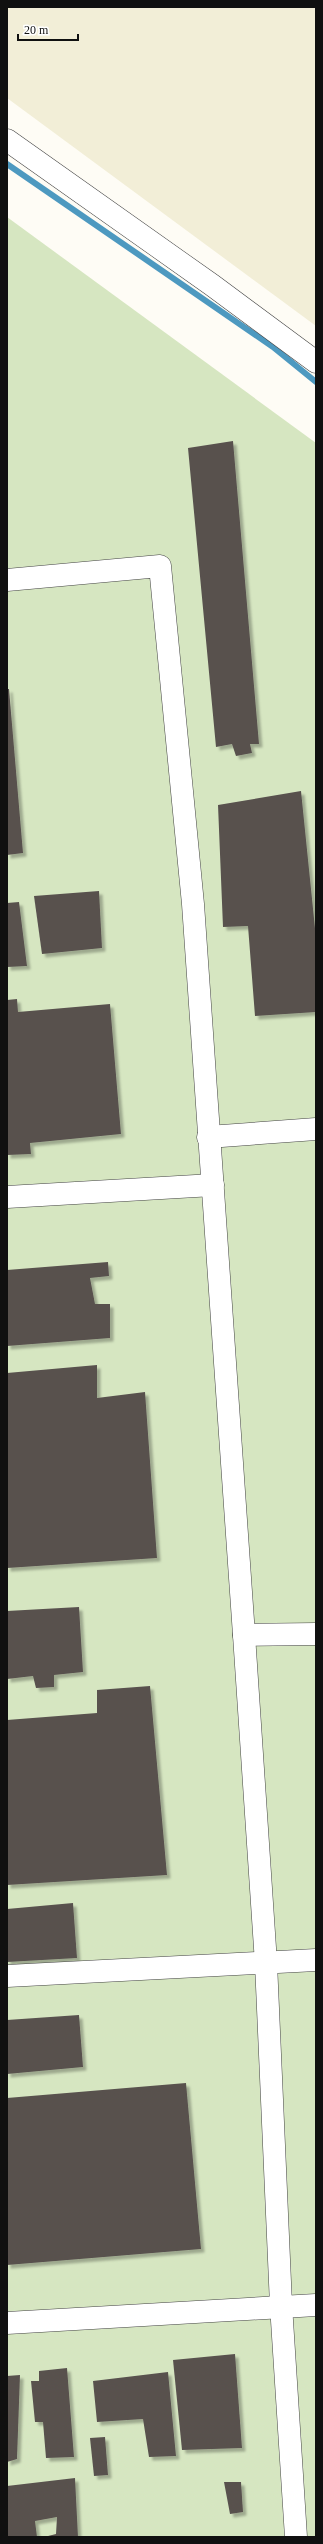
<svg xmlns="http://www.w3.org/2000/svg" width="323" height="2544" font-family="Georgia,serif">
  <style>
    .farmland { fill: #f2eed7 }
    .green { fill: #d6e6c1 }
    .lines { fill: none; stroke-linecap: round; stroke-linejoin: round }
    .stream { stroke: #4d99c0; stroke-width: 6 }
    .building { fill: #58514e; filter: url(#shadow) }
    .minor-casing { stroke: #434343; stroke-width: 23 }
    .minor { stroke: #fff; stroke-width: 22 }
  </style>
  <defs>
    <filter id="shadow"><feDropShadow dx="3.5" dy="3.5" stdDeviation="1" flood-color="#0004"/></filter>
  </defs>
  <rect width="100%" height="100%" fill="#fefcf5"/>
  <polygon class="farmland" points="7,7 316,7 316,326 7,98"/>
  <polygon class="green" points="7,217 316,443 316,2537 7,2537"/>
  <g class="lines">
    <polyline class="stream" points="7,164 273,347 316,382"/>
  </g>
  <g class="building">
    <polygon points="233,441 259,744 250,744 252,753 236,756 232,744 216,747 188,448"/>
    <polygon points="7,689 9,689 23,853 7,855"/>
    <polygon points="301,791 316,938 316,1012 255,1016 248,926 223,927 218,805"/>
    <polygon points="99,891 102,948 42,954 34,896"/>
    <polygon points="19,902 27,966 7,967 7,903"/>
    <polygon points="17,999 18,1012 110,1004 121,1134 30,1143 31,1154 7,1155 7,1000"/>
    <polygon points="108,1262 109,1276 90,1278 95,1304 110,1304 110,1338 7,1346 7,1270"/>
    <polygon points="97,1365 97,1398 145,1392 157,1558 7,1568 7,1373"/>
    <polygon points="79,1607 83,1672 54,1675 54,1687 36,1688 33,1676 7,1679 7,1611"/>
    <polygon points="150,1686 167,1875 7,1885 7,1720 97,1713 97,1690"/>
    <polygon points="73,1903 77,1958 7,1962 7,1909"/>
    <polygon points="79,2015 83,2067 7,2074 7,2020"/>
    <polygon points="186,2083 201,2249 7,2265 7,2098"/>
    <polygon points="235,2354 242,2448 182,2450 173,2360"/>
    <polygon points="67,2368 74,2457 46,2458 43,2422 35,2422 31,2381 39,2381 39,2371"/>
    <polygon points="168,2372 176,2456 149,2457 143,2419 97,2422 93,2381"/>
    <polygon points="20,2375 17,2459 7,2462 7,2376"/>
    <polygon points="105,2437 108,2475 94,2476 90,2438"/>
    <polygon points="75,2478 78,2537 44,2537 56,2534 57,2517 35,2521 37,2537 7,2537 7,2486"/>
    <polygon points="224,2482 241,2482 243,2512 230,2514"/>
  </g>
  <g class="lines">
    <g class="minor-casing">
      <g id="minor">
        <polyline points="7,140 212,285 316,362"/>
        <polyline points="7,580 160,566 193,904 244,1635 266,1963 281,2305 296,2537"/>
        <polyline points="208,1137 316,1129"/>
        <polyline points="7,1197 213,1185"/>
        <polyline points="244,1635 316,1634"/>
        <polyline points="7,1976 316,1960"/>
        <polyline points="7,2323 316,2305"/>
      </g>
    </g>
    <use href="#minor" class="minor"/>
  </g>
  <rect width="323" height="2544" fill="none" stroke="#101010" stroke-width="16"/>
  <path d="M18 34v6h60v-6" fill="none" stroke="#101010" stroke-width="2"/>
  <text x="24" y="34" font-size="12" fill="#101010" stroke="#ffffff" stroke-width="3" paint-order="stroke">20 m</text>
</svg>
